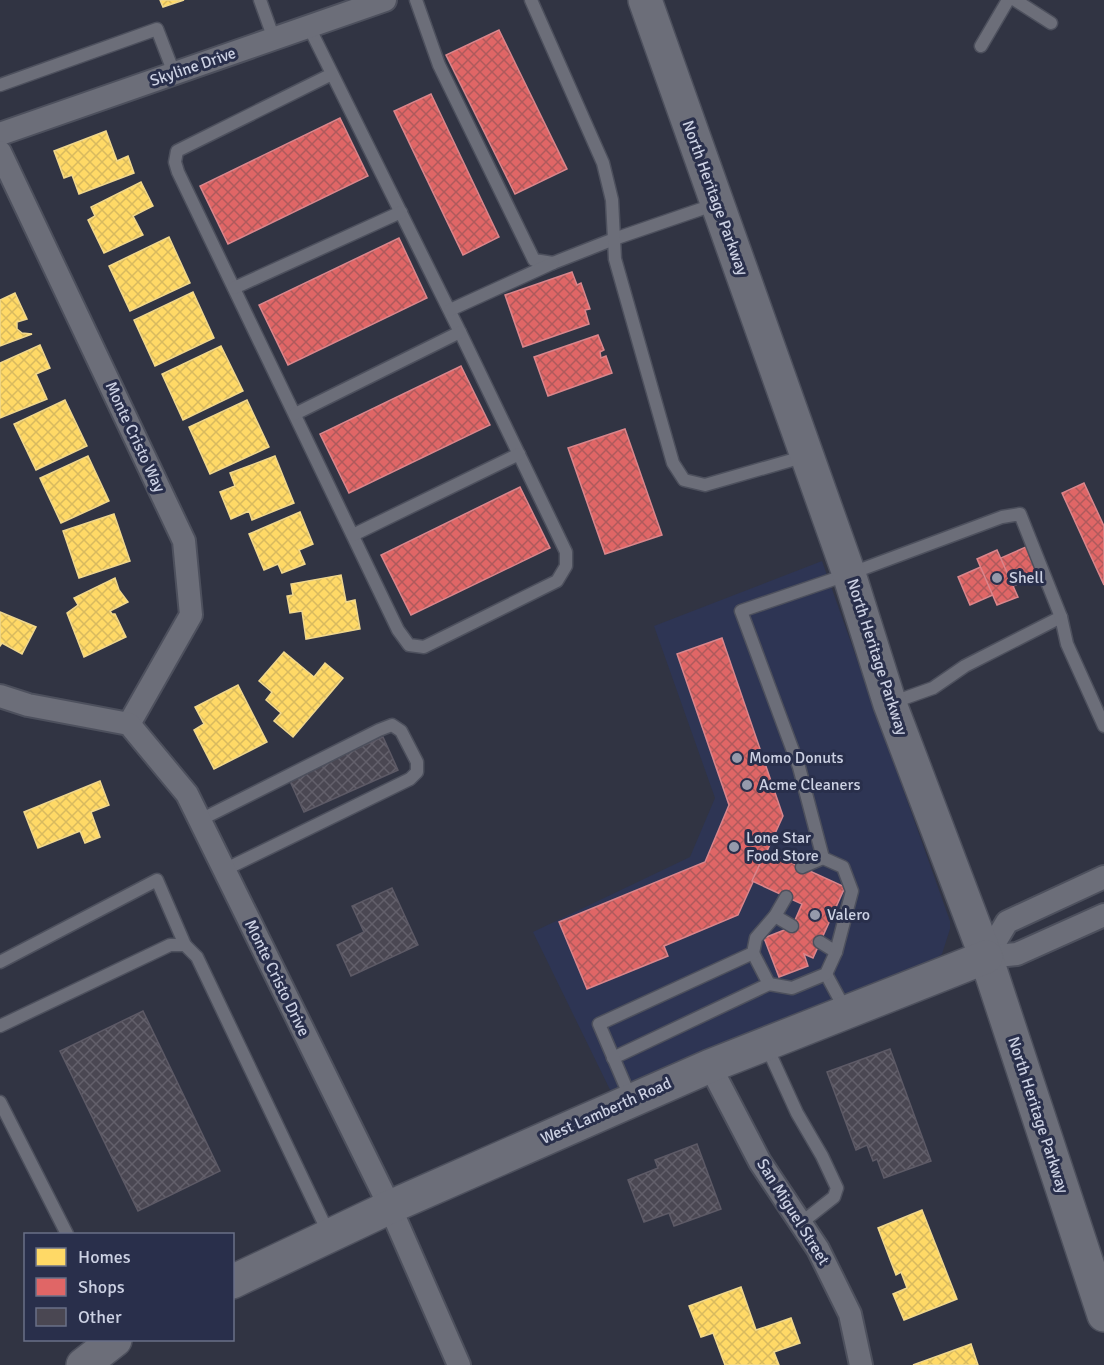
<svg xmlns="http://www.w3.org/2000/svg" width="1104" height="1365" font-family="Signika,sans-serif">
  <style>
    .built { fill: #2e3554 }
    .homes { fill: url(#homes-cross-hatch); stroke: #f0d78c; stroke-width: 1.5 }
    .shops { fill: url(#shops-cross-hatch); stroke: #da868c; stroke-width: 1.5 }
    .building { fill: url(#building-cross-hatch); stroke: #5d5a66; stroke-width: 1.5 }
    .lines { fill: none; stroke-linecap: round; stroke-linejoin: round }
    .lane-casing { stroke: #4d505d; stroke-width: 15 }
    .street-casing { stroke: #4d505d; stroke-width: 26 }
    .secondary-casing { stroke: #4d505d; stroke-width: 36 }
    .lane { stroke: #6c6e79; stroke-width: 12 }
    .street { stroke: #6c6e79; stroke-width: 22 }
    .secondary { stroke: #6c6e79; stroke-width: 33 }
    .poi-dot { fill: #969aab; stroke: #292f4b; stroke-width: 2 }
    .labels { text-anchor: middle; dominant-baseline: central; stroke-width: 6; stroke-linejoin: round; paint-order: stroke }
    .street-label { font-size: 16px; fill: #ccd1e3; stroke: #292f4b }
    .poi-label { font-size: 16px; fill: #ccd1e3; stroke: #292f4b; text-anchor: start }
  </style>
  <defs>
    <pattern id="homes-cross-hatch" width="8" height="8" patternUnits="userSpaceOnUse" patternTransform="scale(1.5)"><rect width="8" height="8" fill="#ffd966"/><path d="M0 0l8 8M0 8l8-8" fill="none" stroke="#d8ba5f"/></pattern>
    <pattern id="shops-cross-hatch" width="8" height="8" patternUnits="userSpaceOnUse" patternTransform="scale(1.5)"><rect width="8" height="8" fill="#e06666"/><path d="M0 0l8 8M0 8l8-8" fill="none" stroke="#af5a5c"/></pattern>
    <pattern id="building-cross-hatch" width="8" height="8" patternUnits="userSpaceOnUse" patternTransform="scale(1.5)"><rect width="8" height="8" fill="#4a4752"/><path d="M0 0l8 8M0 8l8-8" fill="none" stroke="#63606b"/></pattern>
  </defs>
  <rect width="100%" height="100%" fill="#313443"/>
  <polygon class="built" points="822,561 950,921 950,929 942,954 930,964 615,1100 533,932 690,857 715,798 654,626"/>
  <g class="homes">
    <polygon points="160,0 184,0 163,7"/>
    <polygon points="106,131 117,161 128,156 134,173 79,194 72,175 64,178 54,151"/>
    <polygon points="141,182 153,206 133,216 143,235 104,253 88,220 95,216 91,207"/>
    <polygon points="169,237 190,283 130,311 109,266"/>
    <polygon points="193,292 214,338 155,366 134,320"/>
    <polygon points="15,293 27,319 17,322 17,329 22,333 32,334 0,346 0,300"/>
    <polygon points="40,345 50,368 36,374 47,399 0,418 0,363"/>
    <polygon points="221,346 243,391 183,420 162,374"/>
    <polygon points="65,400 87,446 36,470 14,424"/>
    <polygon points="247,400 269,447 210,474 189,427"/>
    <polygon points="88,456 109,501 61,523 40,478"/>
    <polygon points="275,456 294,503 252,520 249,511 231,519 220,492 235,486 230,473"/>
    <polygon points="300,512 313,544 299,550 305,564 282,573 278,564 264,570 249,534"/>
    <polygon points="114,514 130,561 79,578 63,531"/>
    <polygon points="341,575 346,602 355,600 360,629 306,639 302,611 290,613 287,596 293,595 291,584"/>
    <polygon points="115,578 119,590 128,602 110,611 112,614 115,614 126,637 84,657 67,613 78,605 74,598"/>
    <polygon points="0,612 36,627 22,654 2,643 0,646"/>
    <polygon points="284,652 314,677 325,663 343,678 293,737 274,721 281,713 266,700 272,692 259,681"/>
    <polygon points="238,685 267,742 214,769 194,730 204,724 195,707"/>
    <polygon points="100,781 109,805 91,812 100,837 85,843 80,831 38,848 24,812"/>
    <polygon points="922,1210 957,1299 904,1320 893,1294 907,1288 901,1272 896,1275 878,1228"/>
    <polygon points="741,1287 756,1330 791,1318 800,1343 774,1352 779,1365 725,1365 713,1333 701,1337 689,1306"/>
    <polygon points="971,1344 978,1365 913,1365"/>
  </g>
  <g class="shops">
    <polygon points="499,30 567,169 515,194 446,55"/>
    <polygon points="431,94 499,237 463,255 394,111"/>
    <polygon points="340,118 368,176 228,244 200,186"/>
    <polygon points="399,238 427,298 288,365 259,305"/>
    <polygon points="572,272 577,285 581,283 590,309 585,310 589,324 523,347 505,295"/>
    <polygon points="598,335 604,350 600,352 601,358 606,356 612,373 548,396 534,357"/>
    <polygon points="461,366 490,425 349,493 320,434"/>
    <polygon points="625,429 662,535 605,554 568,448"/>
    <polygon points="1084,483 1104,526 1104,585 1062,493"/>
    <polygon points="520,487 550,548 411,615 381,555"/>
    <polygon points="1026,547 1038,575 970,605 958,577"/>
    <polygon points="997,550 1018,597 997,605 977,559"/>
    <polygon points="722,638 783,816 738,915 664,946 668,956 587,989 559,922 705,862 729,805 677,654"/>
    <polygon points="766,851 845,887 813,958 804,954 808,966 779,977 764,938 792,927 802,904 752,881"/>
  </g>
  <g class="building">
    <polygon points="383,737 398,770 304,812 289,779"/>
    <polygon points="392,888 418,945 351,976 337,945 364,932 352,906"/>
    <polygon points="143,1011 220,1171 138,1211 60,1051"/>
    <polygon points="890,1049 931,1161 884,1178 877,1159 873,1161 867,1145 856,1150 827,1072"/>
    <polygon points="697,1144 721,1209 674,1226 669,1213 644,1222 628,1180 658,1168 655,1160"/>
  </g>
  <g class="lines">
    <g class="lane-casing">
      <g id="lane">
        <polyline points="260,0 274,39"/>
        <polyline points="416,0 439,65 534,260 553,263 614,239 716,204"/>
        <polyline points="531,0 603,163 612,200 615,259 673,463 684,480 705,485 806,456"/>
        <polyline points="1015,0 1051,23"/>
        <polyline points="309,27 460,332 566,552 566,566 557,581 424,647 409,645 398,630 178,172 175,162 177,151 332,74"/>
        <polyline points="981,46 1008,0"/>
        <polyline points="0,85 157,29 174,73"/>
        <polyline points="234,288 401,212"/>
        <polyline points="450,310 553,263"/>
        <polyline points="295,414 460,332"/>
        <polyline points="353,535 519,454"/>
        <polyline points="891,703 933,688 965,666 1061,617"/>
        <polyline points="200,820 379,730 392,725 401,731 417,762 417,772 410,779 224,870"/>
        <polyline points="802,867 823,858 799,767 741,611 849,574 1002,517 1020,514 1061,617 1067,644 1104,726"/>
        <polyline points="775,916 792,926"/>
        <polyline points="820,942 836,952"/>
        <polyline points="753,953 769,984"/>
        <polyline points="0,962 157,880 185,945"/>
        <polyline points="826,974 846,1011"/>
        <polyline points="0,1026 170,945 185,945 197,957 329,1234"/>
        <polyline points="766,1045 797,1113 822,1156 837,1188 834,1197 801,1223"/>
        <polyline points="613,1058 769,984 792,988 826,974 836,952 852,891 843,867 823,858"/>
        <polyline points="631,1099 599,1024 753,953 756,938 775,916 786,897"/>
        <polyline points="0,1102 67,1234"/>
      </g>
    </g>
    <g class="street-casing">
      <g id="street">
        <polyline points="0,134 385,0"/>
        <polyline points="0,152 184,541 191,615 129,724"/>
        <polyline points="0,696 28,705 129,724 187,794 390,1207 459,1365"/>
        <polyline points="986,957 1007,922 1104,877"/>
        <polyline points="986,957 1017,954 1104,915"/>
        <polyline points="710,1066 760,1162 818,1249 850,1314 861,1365"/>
      </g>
    </g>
    <g class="secondary-casing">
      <g id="secondary">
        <polyline points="645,0 849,574 890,704 986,957 1104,1315"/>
        <polyline points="232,1282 390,1207 710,1066 986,957"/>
        <polyline points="83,1365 115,1340"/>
      </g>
    </g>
    <use href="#lane" class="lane"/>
    <use href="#street" class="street"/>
    <use href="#secondary" class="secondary"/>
  </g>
  <g class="poi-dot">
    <circle cx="997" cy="578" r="6"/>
    <circle cx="737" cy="758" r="6"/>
    <circle cx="747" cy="785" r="6"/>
    <circle cx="734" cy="847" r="6"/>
    <circle cx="815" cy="915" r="6"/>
  </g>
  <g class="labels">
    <g class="street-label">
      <text transform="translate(193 67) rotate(-19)">Skyline Drive</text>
      <text transform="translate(715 198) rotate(70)">North Heritage Parkway</text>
      <text transform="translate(135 437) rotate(65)">Monte Cristo Way</text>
      <text transform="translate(877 657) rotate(72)">North Heritage Parkway</text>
      <text transform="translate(277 978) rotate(64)">Monte Cristo Drive</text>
      <text transform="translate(606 1111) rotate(-24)">West Lamberth Road</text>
      <text transform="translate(1038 1115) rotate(72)">North Heritage Parkway</text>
      <text transform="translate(793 1212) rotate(58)">San Miguel Street</text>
    </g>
    <g class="poi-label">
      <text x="1009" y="578">Shell</text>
      <text x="749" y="758">Momo Donuts</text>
      <text x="759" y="785">Acme Cleaners</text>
      <text x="746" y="838">Lone Star<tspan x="746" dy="18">Food Store</tspan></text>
      <text x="827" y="915">Valero</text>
    </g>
  </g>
  <rect x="24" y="1233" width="210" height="108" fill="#292f4b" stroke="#6a7088" stroke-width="1.5"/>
  <rect x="36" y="1248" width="30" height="18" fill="#ffd966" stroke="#6a7088" stroke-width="1.5"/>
  <text x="78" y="1263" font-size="18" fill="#ccd1e3">Homes</text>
  <rect x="36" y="1278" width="30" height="18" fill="#e06666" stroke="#6a7088" stroke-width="1.5"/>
  <text x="78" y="1293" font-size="18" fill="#ccd1e3">Shops</text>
  <rect x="36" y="1308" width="30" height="18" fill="#4a4752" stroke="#6a7088" stroke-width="1.5"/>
  <text x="78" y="1323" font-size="18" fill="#ccd1e3">Other</text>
</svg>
